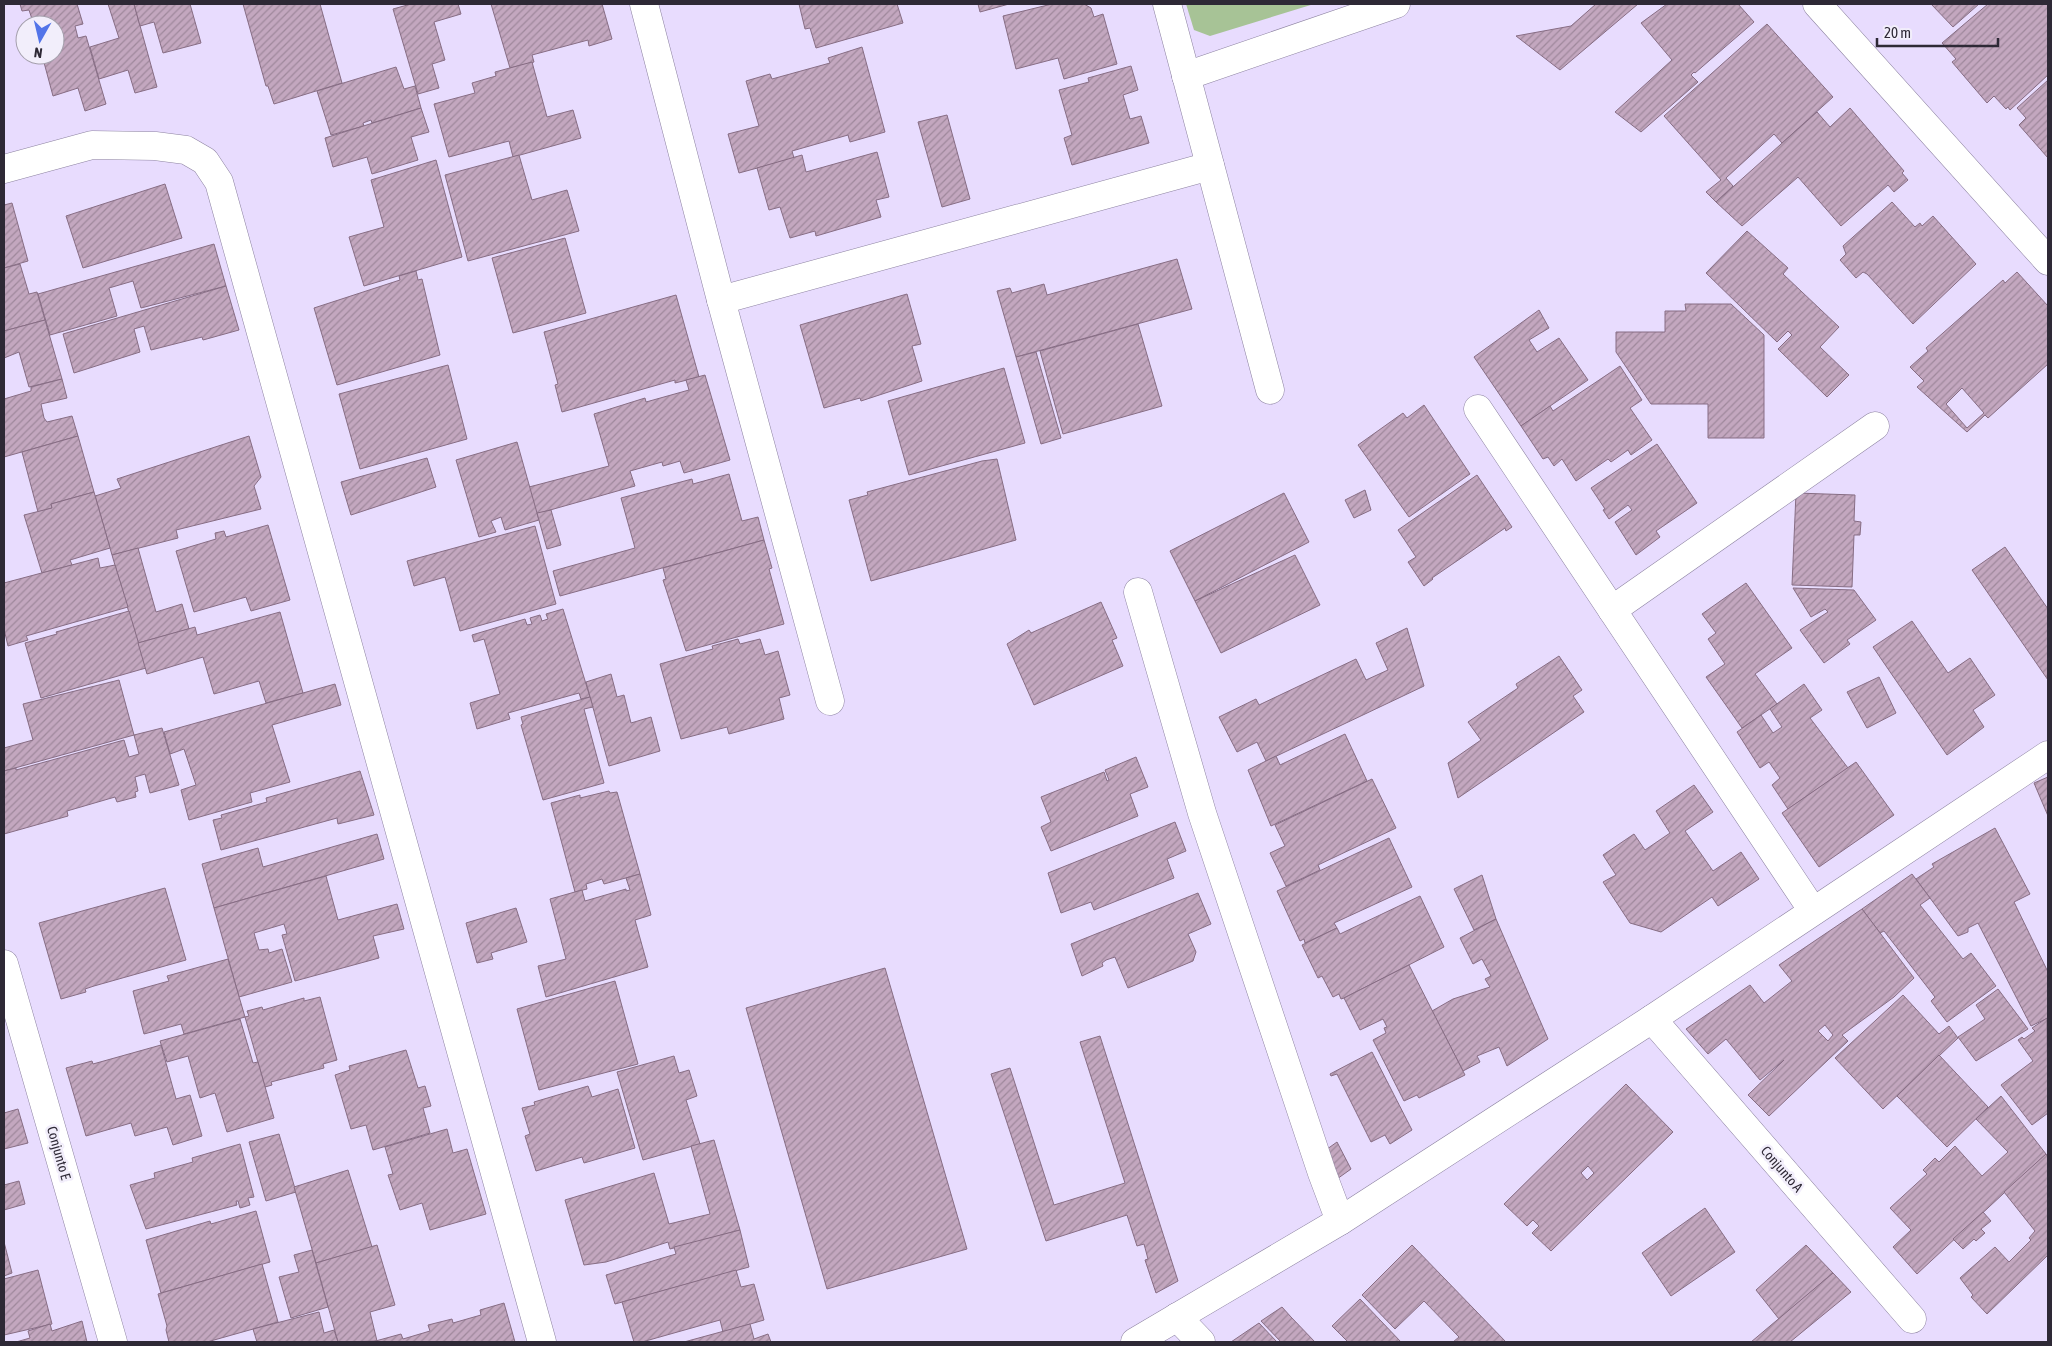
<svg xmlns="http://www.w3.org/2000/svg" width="2052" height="1346" font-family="'Asap Condensed',sans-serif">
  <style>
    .park { fill: #a7c396 }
    .building { fill: url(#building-hatch); stroke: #876d84; fill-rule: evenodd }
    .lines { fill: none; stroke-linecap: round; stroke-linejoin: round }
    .minor-casing { stroke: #8d83a1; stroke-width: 29 }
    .tertiary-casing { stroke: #8d83a1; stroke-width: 29 }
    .minor { stroke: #fff; stroke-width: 28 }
    .tertiary { stroke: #fff; stroke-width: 28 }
    .labels { text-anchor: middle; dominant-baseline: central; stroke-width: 5; stroke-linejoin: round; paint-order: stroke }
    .street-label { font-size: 14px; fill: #2e2936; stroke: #f2eefb }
  </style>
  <defs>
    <pattern id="building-hatch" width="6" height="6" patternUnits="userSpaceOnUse" patternTransform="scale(1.25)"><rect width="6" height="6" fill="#c3a7bf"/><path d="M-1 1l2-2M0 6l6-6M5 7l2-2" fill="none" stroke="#9f889c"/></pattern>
  </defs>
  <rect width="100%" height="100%" fill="#e8dcfe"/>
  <polygon class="park" points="1186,4 1314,4 1210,36 1194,30"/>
  <g class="building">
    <polygon points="20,4 77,4 83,24 75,26 78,38 86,36 106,104 85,111 78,88 53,96 42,55 55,55 55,25 34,25 29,10 22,11"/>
    <polygon points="108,4 134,4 157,87 135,93 128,70 99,79 90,47 119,38"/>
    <polygon points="134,4 190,4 201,43 163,53 154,22 140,26"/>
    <polygon points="243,4 320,4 342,83 274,104 268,86 266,86"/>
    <polygon points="411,4 458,4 461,14 434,22 445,60 432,64 439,88 418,94 393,9"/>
    <polygon points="491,4 602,4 612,39 589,46 588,40 532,55 534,62 510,68"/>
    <polygon points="799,4 897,4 903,23 816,48 810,28 805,29"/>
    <polygon points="978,4 1009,4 980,12"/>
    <polygon points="1052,4 1084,4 1091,8 1094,17 1103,14 1117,64 1064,79 1058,58 1016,69 1003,16"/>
    <polygon points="1596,4 1638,4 1560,70 1516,36 1571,26"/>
    <polygon points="1667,4 1738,4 1754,22 1695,73 1694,72 1691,75 1698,82 1641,132 1615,112 1672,60 1641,23"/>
    <polygon points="1931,4 1979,4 1953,27"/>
    <polygon points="1988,4 2048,4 2048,75 2010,110 2008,107 2006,109 1994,96 1987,103 1952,62 1956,59 1942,43"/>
    <polygon points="1767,24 1833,97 1782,143 1774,134 1726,178 1733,186 1716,202 1706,192 1721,180 1664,116"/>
    <polygon points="862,47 885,132 850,142 848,135 792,151 794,158 739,173 728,134 759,126 746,81 770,74 772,79 830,63 828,58"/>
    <polygon points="532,62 547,117 573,110 581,138 513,157 509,141 449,157 434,104 475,93 472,83 496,76 495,72"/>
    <polygon points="1131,66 1138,90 1123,95 1130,119 1141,116 1149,143 1072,165 1064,138 1072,135 1059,90 1089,82 1088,78"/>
    <polygon points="396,67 404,89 415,86 421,108 372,123 371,120 363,123 364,126 331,135 317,91"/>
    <polygon points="2048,80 2048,158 2019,125 2026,118 2017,108"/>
    <polygon points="421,108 429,132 411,137 418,160 372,174 367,157 333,167 325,138"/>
    <polygon points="1850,108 1904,171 1902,173 1908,180 1894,192 1888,185 1841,226 1798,177 1742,226 1716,202 1817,112 1830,127"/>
    <polygon points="947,115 970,199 942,207 918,122"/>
    <polygon points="877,152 889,197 876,200 881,217 816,236 815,231 790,238 780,207 769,210 757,168 802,155 806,172"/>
    <polygon points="519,155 532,200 567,190 579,231 468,261 445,175"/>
    <polygon points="436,160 462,257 364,286 349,237 384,227 371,180"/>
    <polygon points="165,184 182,238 83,268 66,216"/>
    <polygon points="1892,202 1915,227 1920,223 1922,226 1933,216 1976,264 1913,324 1867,274 1863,272 1856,278 1840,260 1846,254 1843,246"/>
    <polygon points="12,203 28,261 4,268 4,205"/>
    <polygon points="1747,231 1788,268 1783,274 1839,327 1820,347 1849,375 1827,397 1778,349 1792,335 1788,331 1777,342 1706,273"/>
    <polygon points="565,238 586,313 513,333 492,258"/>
    <polygon points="214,244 226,286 141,308 133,281 109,288 117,316 50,335 38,294"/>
    <polygon points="1177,259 1192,309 1016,357 997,291 1010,288 1012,293 1044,284 1047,295"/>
    <polygon points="20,264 29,294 37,292 45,320 4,331 4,268"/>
    <polygon points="416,271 418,280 422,279 440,355 337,385 314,308 400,280 399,276"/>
    <path d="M2017,272L2048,306V364L1988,418L1985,415L1967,432L1917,387L1924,381L1910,367L1928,351L1926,348L2003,280L2005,283ZM1962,388L1984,413L1967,428L1946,404Z"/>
    <polygon points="226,286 239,330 203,340 202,337 151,350 144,326 134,329 140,352 74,373 63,334"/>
    <polygon points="907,294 921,344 912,346 922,381 861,401 860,398 824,408 800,325"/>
    <polygon points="676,295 699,377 675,383 675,380 562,412 555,385 558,384 544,332"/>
    <polygon points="1685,304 1731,304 1764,335 1764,438 1708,438 1708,404 1651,404 1616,352 1616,332 1665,332 1665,311 1686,311"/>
    <polygon points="1539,310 1549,328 1529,340 1537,352 1559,338 1588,380 1521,426 1474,357"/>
    <polygon points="45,320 62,379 29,387 19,352 4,358 4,331"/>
    <polygon points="1138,324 1162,406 1063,434 1040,351"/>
    <polygon points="1036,352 1061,438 1041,444 1016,357"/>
    <polygon points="448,365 467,439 360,469 339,394"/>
    <polygon points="1620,366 1642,400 1630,408 1652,440 1631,455 1628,450 1611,462 1608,459 1576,481 1562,459 1554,466 1548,457 1543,459 1521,426 1550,406 1553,411"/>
    <polygon points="1004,368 1025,443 909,475 888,401"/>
    <polygon points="705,375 730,460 684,473 680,461 663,466 662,462 630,471 635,486 536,514 529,487 609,466 594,414 645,398 646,402 689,390 686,380"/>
    <polygon points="62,379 67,398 41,404 44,418 47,422 72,416 78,436 4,457 4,399 31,391 31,387"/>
    <polygon points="1424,405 1470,474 1409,517 1358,445 1403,413 1407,418"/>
    <polygon points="78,436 94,492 51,504 52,508 38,512 22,452"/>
    <polygon points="249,436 261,477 254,486 261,509 176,530 178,538 112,555 95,496 121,488 117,479"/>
    <polygon points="517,442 539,520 505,530 501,517 491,521 496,532 479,537 456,460"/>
    <polygon points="1657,444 1697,503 1656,531 1660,537 1636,555 1615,522 1632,510 1628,505 1609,519 1603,510 1605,509 1591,488"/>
    <polygon points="427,458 436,487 351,515 341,482"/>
    <polygon points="997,459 1016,540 871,581 849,500 868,495 867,492 982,461"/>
    <polygon points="729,474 742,521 758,517 764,540 560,596 553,571 635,548 621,498 692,479 693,484"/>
    <polygon points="1477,475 1512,527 1506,531 1505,528 1432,578 1433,579 1424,586 1408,562 1416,557 1398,530"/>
    <polygon points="1365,490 1371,510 1354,518 1345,500"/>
    <polygon points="94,492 110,548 70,560 72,565 42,573 24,515 52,508 51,504"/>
    <polygon points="1284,493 1309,542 1195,601 1170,551"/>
    <polygon points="1796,493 1855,495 1854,521 1861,522 1860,535 1854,535 1852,587 1792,585"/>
    <polygon points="551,510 561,545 547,549 537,513"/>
    <polygon points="268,525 290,600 251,611 246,597 194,612 176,551 216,539 215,533 224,531 226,537"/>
    <polygon points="535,526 556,604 460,631 445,577 414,586 407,561"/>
    <polygon points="764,540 772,568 769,569 784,624 686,651 663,580 666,579 663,568"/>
    <polygon points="2005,547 2048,609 2048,680 1972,570"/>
    <polygon points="138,548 156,612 182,604 189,629 138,643 112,555"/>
    <polygon points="1295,555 1320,605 1221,653 1195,601"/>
    <polygon points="98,558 100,568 115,565 128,607 26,636 28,640 8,646 4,629 4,583"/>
    <polygon points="1746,583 1792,648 1755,674 1777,704 1742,728 1706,677 1725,664 1708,639 1716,633 1702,614"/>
    <polygon points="1793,588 1854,590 1876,620 1847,640 1850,644 1824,663 1800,630 1828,612 1825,609 1811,617"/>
    <polygon points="1101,602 1117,638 1112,640 1123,666 1034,705 1007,644 1029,630 1031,633"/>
    <polygon points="563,609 590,697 581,699 579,693 554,700 508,713 510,719 477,729 470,703 500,694 484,639 474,642 472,635 525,619 527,625 532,624 530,618 540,615 542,621 548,619 546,614"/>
    <polygon points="129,611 146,668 41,698 25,643 57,634 56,632"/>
    <polygon points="280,612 303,693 266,703 259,681 214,694 203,657 147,674 138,643 195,627 197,635"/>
    <polygon points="1912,621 1948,673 1970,658 1995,695 1973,710 1984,727 1947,755 1873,647"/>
    <polygon points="1407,628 1424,686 1266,761 1257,742 1237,752 1219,717 1256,699 1259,705 1356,659 1366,680 1388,670 1376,643"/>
    <polygon points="738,639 740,644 760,639 765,655 778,651 790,695 779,698 784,719 729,734 727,727 681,739 660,664 713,649 712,646"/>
    <polygon points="1559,656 1582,690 1573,696 1584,712 1458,798 1448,763 1481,740 1468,722 1518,688 1516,684"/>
    <polygon points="611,674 617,697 624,695 631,723 651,717 660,751 609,766 586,682"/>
    <polygon points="1879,677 1896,713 1867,728 1847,692"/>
    <polygon points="119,680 134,735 4,771 4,748 33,740 23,704"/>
    <polygon points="335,684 341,705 272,725 290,782 250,793 252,802 189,820 181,790 196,785 184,749 170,754 164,732"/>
    <polygon points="1804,684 1822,710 1810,718 1848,768 1788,809 1772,785 1780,778 1769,762 1760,768 1737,732 1761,715 1773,733 1782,727 1770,709"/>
    <polygon points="590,697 593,707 584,709 604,783 543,800 521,725 523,724 521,717"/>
    <polygon points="162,728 179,785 150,793 145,774 135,777 138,791 135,792 136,797 117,802 115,797 67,811 68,816 4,834 4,771 16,768 16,770 124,740 129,757 139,754 134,735"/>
    <polygon points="1345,734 1367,781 1271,826 1248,770 1276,756 1280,765"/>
    <polygon points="1136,757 1148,787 1130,794 1138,816 1051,851 1041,827 1051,822 1041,797 1104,772 1107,781 1109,780 1105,770"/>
    <polygon points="1856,762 1894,815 1819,867 1782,813"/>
    <polygon points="360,771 374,815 338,824 337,818 221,850 213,820 222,818 221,815 267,802 266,798"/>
    <polygon points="2048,777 2048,816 2034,783"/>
    <polygon points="1372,779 1396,828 1318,865 1320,870 1286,886 1270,853 1285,846 1275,825"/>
    <polygon points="1694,785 1713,812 1685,831 1713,871 1741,852 1759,879 1718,906 1712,897 1661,932 1630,923 1603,882 1616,875 1603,855 1634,834 1645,850 1670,833 1656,811"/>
    <polygon points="609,791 610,793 617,792 640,874 604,884 602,879 586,884 587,889 575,892 551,803 580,795 580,798"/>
    <polygon points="1175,822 1186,851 1167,859 1174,878 1094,910 1091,902 1061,913 1048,873"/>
    <polygon points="1995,828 2030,894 2014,902 2048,972 2048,1018 2031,1026 1978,923 1968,928 1968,932 1958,936 1916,879 1934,867 1932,864"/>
    <polygon points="377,834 384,859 214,908 202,864 258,848 263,867"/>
    <polygon points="1389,838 1412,887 1334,923 1337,928 1305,943 1304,939 1300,941 1277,891"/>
    <polygon points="640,874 651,915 635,920 648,967 546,997 538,966 566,959 550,899 582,890 585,901 626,889 626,891 630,890 626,878"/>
    <polygon points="1912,874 1930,898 1920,905 1963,959 1971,953 1996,986 1947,1022 1931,1001 1935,997 1884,931 1880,933 1862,909"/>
    <polygon points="1482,875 1496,919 1474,930 1454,889"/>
    <polygon points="326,876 338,920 397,904 404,929 373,936 379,958 295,981 282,935 287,934 284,924 254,933 259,950 268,949 269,953 282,949 292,982 239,997 214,908"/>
    <polygon points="165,888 186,960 94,986 85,989 86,992 61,999 39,923"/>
    <polygon points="1198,893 1211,924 1188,934 1196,952 1193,961 1128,988 1115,957 1106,960 1102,963 1103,966 1082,976 1071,944"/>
    <polygon points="1420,896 1444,947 1344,998 1341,999 1339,994 1333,997 1322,976 1318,978 1302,945 1337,928 1340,934"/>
    <polygon points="516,908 527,942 491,953 493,959 477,963 466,923"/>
    <path d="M1862,909L1914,978L1894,997L1842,1035L1848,1041L1769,1116L1748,1095L1784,1060L1760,1080L1726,1039L1708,1054L1686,1029L1750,985L1764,1003L1792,981L1779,965ZM1825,1025L1833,1035L1828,1041L1818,1031Z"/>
    <polygon points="1496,919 1548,1039 1507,1066 1499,1047 1477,1056 1480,1062 1463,1071 1432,1011 1453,999 1490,987 1485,979 1491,976 1482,959 1473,964 1460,938"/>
    <polygon points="228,959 245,1017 184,1034 181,1024 144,1034 133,991 169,981 167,976"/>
    <polygon points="1409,965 1465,1075 1419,1098 1417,1095 1404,1101 1373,1040 1386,1033 1384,1028 1387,1027 1383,1019 1360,1030 1344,998"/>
    <polygon points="885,968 967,1249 827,1289 746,1008"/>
    <polygon points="615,981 638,1064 539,1090 517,1009"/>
    <polygon points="1998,989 2028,1029 1976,1061 1958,1037 1985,1019 1976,1005"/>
    <polygon points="1903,995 1939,1034 1949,1026 1958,1038 1883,1109 1835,1058"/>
    <polygon points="320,997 337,1060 323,1064 324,1068 271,1082 272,1085 265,1087 245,1017 249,1016 247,1011 262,1007 263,1010 304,998 304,1001"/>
    <polygon points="2047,1018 2048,1113 2032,1125 2001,1085 2033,1061 2018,1040 2022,1037 2024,1039 2035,1031 2032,1028"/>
    <polygon points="240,1019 253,1063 258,1062 274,1118 227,1132 215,1093 200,1098 188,1056 167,1062 160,1041"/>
    <polygon points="1100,1036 1178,1281 1156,1293 1145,1260 1148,1259 1144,1244 1137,1246 1127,1215 1046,1241 991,1074 1010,1068 1054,1205 1125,1183 1080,1042"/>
    <polygon points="161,1045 176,1099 190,1095 202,1136 173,1145 167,1127 135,1136 131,1123 86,1136 66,1068 92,1061 93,1064"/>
    <polygon points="406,1050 418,1088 425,1086 431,1106 423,1108 430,1133 373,1150 366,1125 351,1129 335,1075 350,1070 349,1066"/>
    <polygon points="1372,1052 1412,1130 1390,1144 1385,1135 1371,1142 1337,1074 1331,1076 1330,1074"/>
    <polygon points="1939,1055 1988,1107 1947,1147 1897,1096"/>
    <polygon points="674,1056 679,1073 689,1070 697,1096 686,1100 700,1144 643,1160 617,1072"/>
    <path d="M1626,1084L1673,1132L1551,1251L1532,1233L1539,1226L1533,1220L1527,1226L1504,1204ZM1588,1166L1594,1173L1587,1180L1581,1173Z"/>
    <polygon points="588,1086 592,1097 618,1089 635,1148 584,1163 582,1157 536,1171 525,1136 530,1134 522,1108 535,1105 534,1102"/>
    <polygon points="2001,1096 2046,1154 1917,1274 1893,1247 1911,1230 1890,1208 1927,1174 1923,1170 1935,1158 1939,1162 1955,1146 1982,1176 2008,1152 1976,1119"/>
    <polygon points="18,1109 28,1143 4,1149 4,1113"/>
    <polygon points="447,1129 453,1153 467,1149 486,1214 430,1230 422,1203 400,1210 388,1175 393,1174 385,1147"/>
    <polygon points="279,1134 296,1192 266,1201 249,1142"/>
    <polygon points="714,1140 740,1230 670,1249 668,1242 606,1262 584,1265 565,1200 654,1173 669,1224 710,1214 691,1146"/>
    <polygon points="1337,1142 1351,1169 1337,1179 1323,1152"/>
    <polygon points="240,1144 254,1197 248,1198 250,1205 240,1208 238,1201 236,1201 237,1205 146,1229 130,1185 155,1178 154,1173 193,1162 192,1158"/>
    <polygon points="2046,1154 2048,1157 2048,1255 1987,1314 1971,1297 1973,1295 1960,1278 1995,1247 2009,1262 2031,1240 2029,1238 2035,1231 2004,1192"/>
    <polygon points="348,1170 372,1247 316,1263 294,1187"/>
    <polygon points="19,1181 25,1204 4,1210 4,1185"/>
    <polygon points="1705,1208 1735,1252 1671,1296 1642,1253"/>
    <polygon points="256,1211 270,1262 161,1293 146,1240 210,1221 211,1224"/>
    <polygon points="1983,1212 1991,1221 1981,1229 1985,1233 1976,1241 1974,1239 1963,1249 1953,1239"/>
    <polygon points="740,1230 749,1267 615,1304 606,1275 676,1254 674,1247"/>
    <polygon points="4,1242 12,1273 4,1276"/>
    <polygon points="377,1245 395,1305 370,1312 377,1341 338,1342 316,1263"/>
    <polygon points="1412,1245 1506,1342 1453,1342 1459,1337 1424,1301 1395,1329 1362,1295"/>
    <polygon points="1806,1245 1833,1273 1779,1319 1756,1290"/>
    <polygon points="312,1250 328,1307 291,1318 279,1277 299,1272 294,1255"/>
    <polygon points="262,1264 278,1322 207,1342 169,1342 166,1330 167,1326 158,1294"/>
    <polygon points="38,1270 52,1324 4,1335 4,1279"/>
    <polygon points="736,1270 741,1287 754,1284 764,1320 723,1332 720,1320 642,1342 634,1342 622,1302"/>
    <polygon points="1833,1273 1851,1292 1790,1342 1751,1342"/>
    <polygon points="1360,1299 1401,1342 1348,1342 1332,1326"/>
    <polygon points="504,1303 515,1342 372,1342 401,1334 403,1339 430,1331 428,1325 452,1319 453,1323 481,1315 480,1310"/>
    <polygon points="1282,1307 1291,1317 1315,1342 1281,1342 1261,1321"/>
    <polygon points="319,1312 324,1333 334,1330 338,1342 257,1342 253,1329"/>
    <polygon points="82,1321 87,1342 16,1342 30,1338 28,1331 50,1324 52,1331"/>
    <polygon points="1259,1323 1277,1342 1231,1342"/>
    <polygon points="750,1324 754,1339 768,1334 771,1342 684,1342"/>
  </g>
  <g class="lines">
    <g class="minor-casing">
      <g id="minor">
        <polyline points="644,4 721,300 830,701"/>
        <polyline points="1167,4 1270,390"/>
        <polyline points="1817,4 2048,261"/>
        <polyline points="1186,76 1396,4"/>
        <polyline points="4,169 92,145 155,146 186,150 205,161 219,182 542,1342"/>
        <polyline points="721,300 1210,166"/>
        <polyline points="1478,409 1813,911"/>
        <polyline points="1138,592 1202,813 1322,1173 1340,1221"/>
        <polyline points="1612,610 1875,426"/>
        <polyline points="4,964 113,1342"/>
        <polyline points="1652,1019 1912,1319"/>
        <polyline points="1177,1317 1201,1342"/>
      </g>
    </g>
    <g class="tertiary-casing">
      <polyline id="tertiary" points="1135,1342 1340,1221 1652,1019 2048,755"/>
    </g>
    <use href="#minor" class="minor"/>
    <use href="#tertiary" class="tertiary"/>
  </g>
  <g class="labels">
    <g class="street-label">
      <text transform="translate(59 1153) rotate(74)">Conjunto E</text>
      <text transform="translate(1782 1169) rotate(49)">Conjunto A</text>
    </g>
  </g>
  <rect width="2052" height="1346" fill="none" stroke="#2e2936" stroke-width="10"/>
  <g transform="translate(40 40) rotate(188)"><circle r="24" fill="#f2eefb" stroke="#a49fac"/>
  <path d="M0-4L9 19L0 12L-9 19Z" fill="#5374e9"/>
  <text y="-8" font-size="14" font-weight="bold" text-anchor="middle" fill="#2e2936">N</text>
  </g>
  <path d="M1877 38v8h121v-8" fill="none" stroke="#2e2936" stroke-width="2.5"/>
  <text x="1884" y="38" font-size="15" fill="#2e2936" stroke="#f2eefb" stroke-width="4" paint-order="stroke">20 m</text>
</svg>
